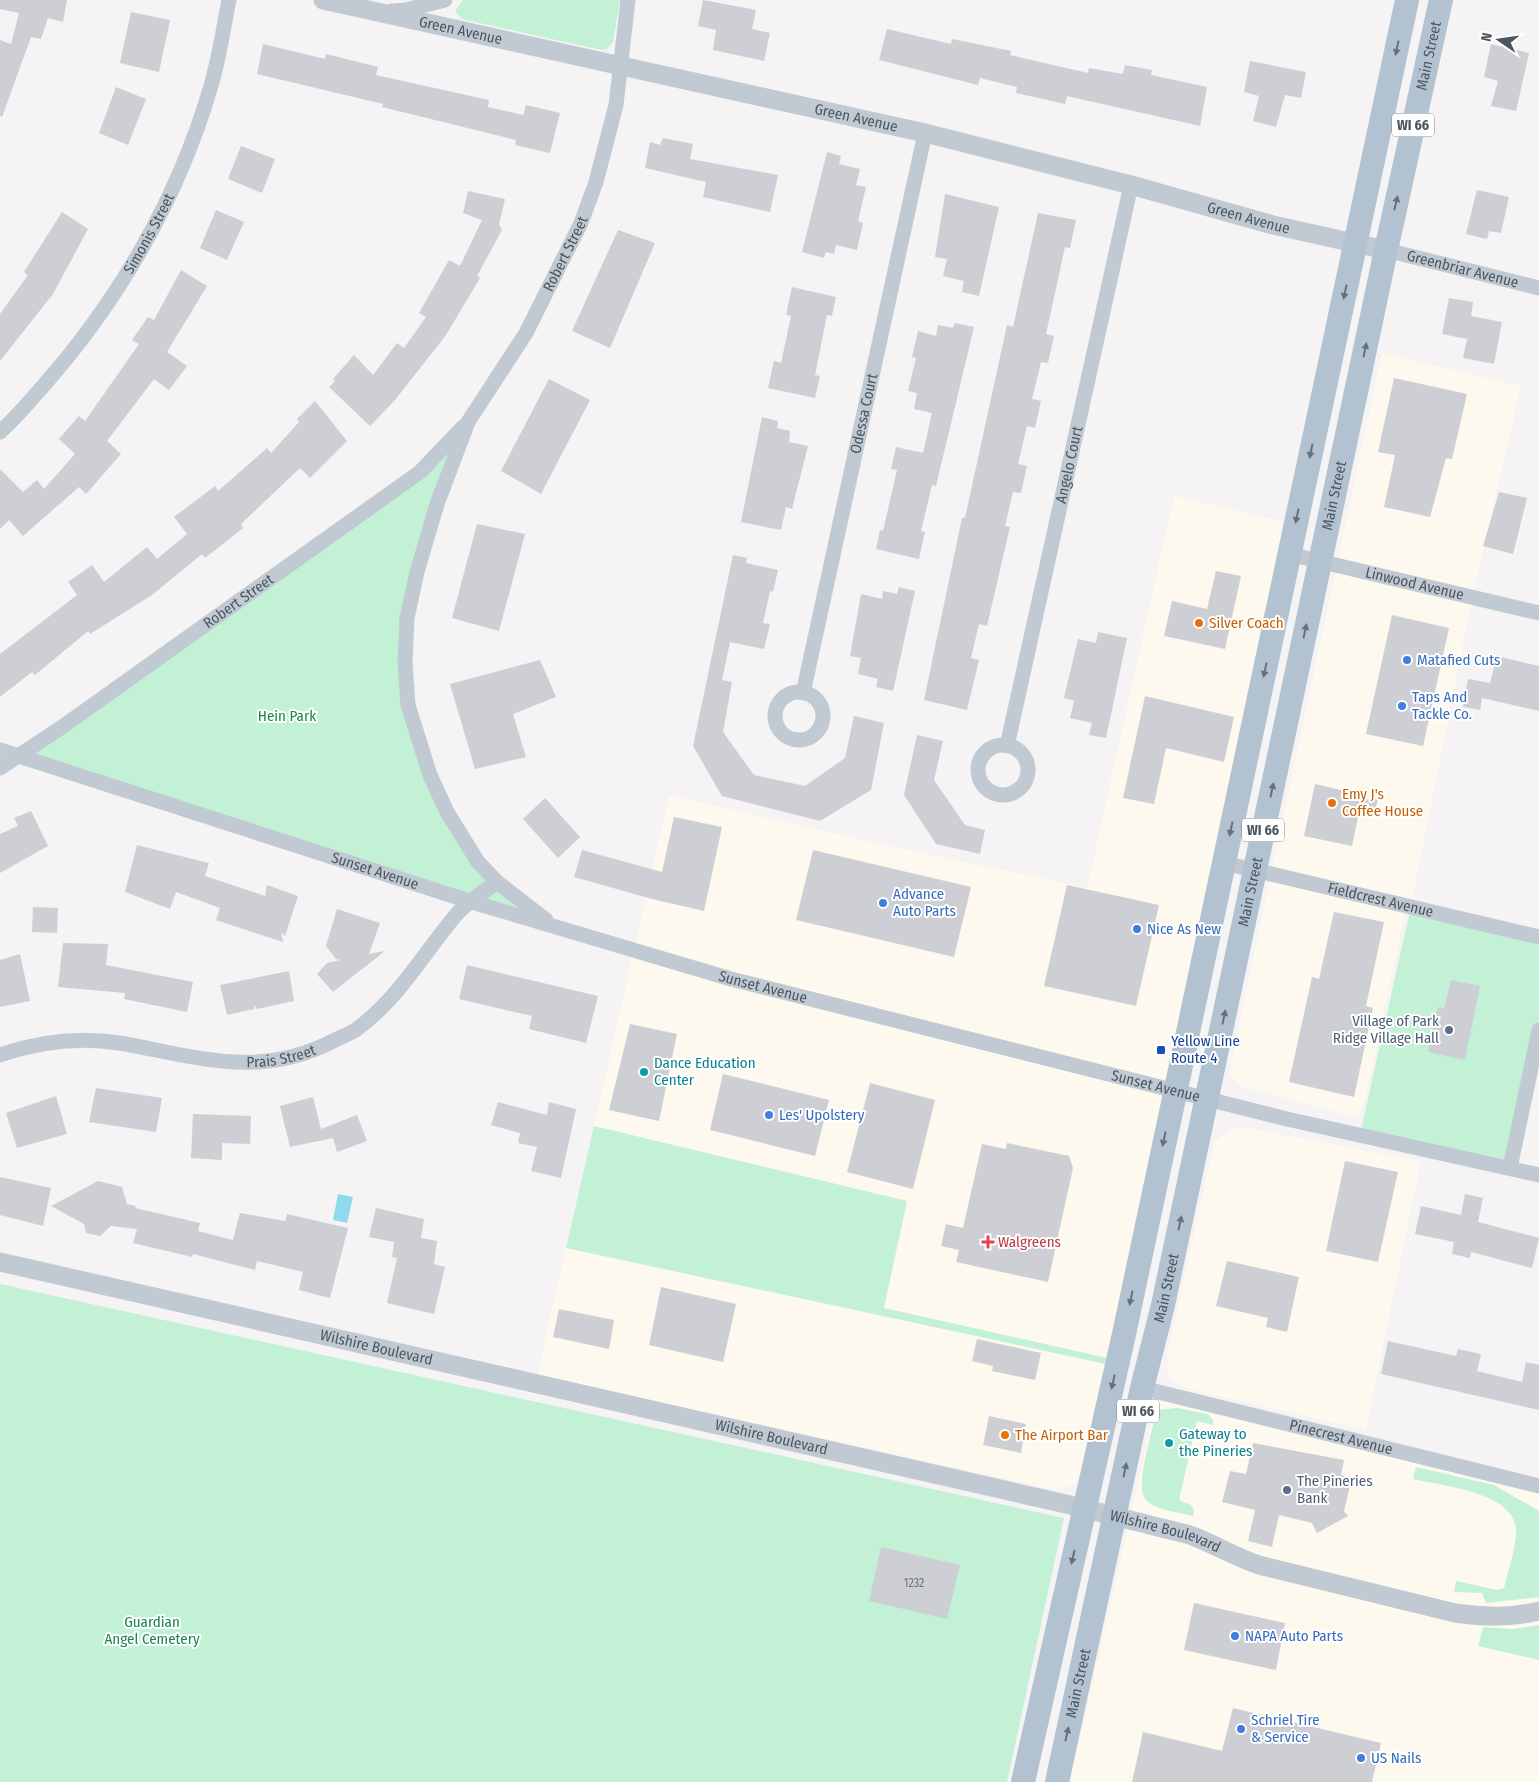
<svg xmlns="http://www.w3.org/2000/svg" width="1539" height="1782" font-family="'Fira Sans Condensed',sans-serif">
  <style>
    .commercial { fill: #fdf9ef }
    .green { fill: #c3f1d5 }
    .water { fill: #90daee }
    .building { fill: #cdcfd5 }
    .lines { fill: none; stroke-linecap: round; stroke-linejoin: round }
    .minor { stroke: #c1cad2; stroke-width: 15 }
    .tertiary { stroke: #c1cad2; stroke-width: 19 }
    .primary { stroke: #b3c2d1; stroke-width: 24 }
    .oneway { fill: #64717d }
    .food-dot { fill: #e8710a; stroke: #fff; stroke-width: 2 }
    .shop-dot { fill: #3f7fe0; stroke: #fff; stroke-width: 2 }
    .service-dot { fill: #5c6f8a; stroke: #fff; stroke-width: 2 }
    .transit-dot { fill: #1a4fb4; stroke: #fff; stroke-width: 2 }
    .culture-dot { fill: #0f9aa8; stroke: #fff; stroke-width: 2 }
    .health-dot { fill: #e0444e; stroke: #fff; stroke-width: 2 }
    .labels { text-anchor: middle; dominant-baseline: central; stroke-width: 4; stroke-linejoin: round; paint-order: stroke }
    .number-label { font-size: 12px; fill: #6b747e }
    .shield { fill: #fff; stroke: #808990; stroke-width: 1 }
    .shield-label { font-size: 14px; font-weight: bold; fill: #4a5661 }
    .street-label { font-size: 15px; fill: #4a5661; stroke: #fff }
    .food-label { font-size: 15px; fill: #c56008; stroke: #fff; text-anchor: start }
    .shop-label { font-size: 15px; fill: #366cbe; stroke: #fff; text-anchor: start }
    .park-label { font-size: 15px; fill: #17864f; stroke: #fff }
    .service-label { font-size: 15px; fill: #4e5e75; stroke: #fff; text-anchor: end }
    .transit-label { font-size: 15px; fill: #164399; stroke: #fff; text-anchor: start }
    .culture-label { font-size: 15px; fill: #0d838f; stroke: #fff; text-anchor: start }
    .health-label { font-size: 15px; fill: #be3a42; stroke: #fff; text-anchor: start }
  </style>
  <rect width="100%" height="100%" fill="#f5f3f3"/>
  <g class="commercial">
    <polygon points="1382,353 1521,386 1472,599 1411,906 1405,913 1365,1099 1358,1118 1243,1087 1231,1077 1231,1062"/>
    <polygon points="1174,496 1285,522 1107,1358 883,1308 907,1201 594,1126 669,795 880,844 1087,888"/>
    <polygon points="1232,1128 1248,1128 1421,1161 1366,1430 1196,1391 1180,1386 1172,1380 1167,1370 1169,1346 1214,1142"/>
    <polygon points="566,1248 1106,1364 1082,1475 1075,1484 1063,1489 1052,1489 537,1375"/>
    <polygon points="1157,1399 1402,1452 1539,1486 1539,1782 1070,1782"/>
  </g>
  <g class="green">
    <polygon points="463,0 620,0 613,42 607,49 601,50 462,19 455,11"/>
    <polygon points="468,422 407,618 418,741 478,862 558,928 17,756 420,472"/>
    <polygon points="1411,906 1539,937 1539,1030 1510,1168 1360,1135"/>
    <polygon points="594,1126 907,1201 884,1308 1107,1358 1106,1364 566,1248"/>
    <polygon points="0,1284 1064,1518 1007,1782 0,1782"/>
    <path d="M1177,1408L1208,1414L1213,1420V1425L1197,1421L1179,1500L1191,1505L1194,1510L1193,1516C1179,1512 1157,1511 1146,1500C1134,1488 1152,1433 1155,1417L1159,1410Z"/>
    <path d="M1416,1467L1494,1485L1539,1511V1597L1486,1603L1482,1593L1454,1592L1456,1581L1497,1590L1504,1588C1508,1570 1516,1549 1516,1531C1516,1492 1442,1486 1413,1479Z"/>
    <polygon points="1539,1625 1539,1660 1478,1646 1483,1627 1513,1629"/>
  </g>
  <polygon class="water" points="338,1194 353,1197 347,1223 333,1220"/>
  <g class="building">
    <polygon points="0,0 67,0 63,22 48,18 41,39 31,37 2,117 0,116 0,40 11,44 19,13 0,9"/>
    <polygon points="703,0 756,10 752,29 770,33 764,61 713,50 716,30 698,26"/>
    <polygon points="131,12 170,20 159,72 120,63"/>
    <polygon points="887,29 951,44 952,39 1011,51 1010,55 1088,73 1089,68 1123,74 1125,65 1152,70 1151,75 1207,87 1200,126 1067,96 1065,104 1016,93 1017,87 980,78 978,85 879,60"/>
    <polygon points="263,44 325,59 326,54 378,67 376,75 489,100 488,107 523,115 526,105 560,113 550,153 515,145 516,140 382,107 383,104 257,74"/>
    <polygon points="1491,44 1529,53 1516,111 1491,106 1498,81 1484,77"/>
    <polygon points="1250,61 1306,72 1301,98 1285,95 1276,127 1253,121 1259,96 1244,92"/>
    <polygon points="116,87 146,99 128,145 99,133"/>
    <polygon points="663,138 693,144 690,159 778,175 770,212 703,197 706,182 645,168 650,142 660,145"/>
    <polygon points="241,146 275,159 262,193 228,179"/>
    <polygon points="827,152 841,156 839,164 860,169 856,185 866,187 858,221 863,223 857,250 836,245 834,254 826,252 824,258 802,252"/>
    <polygon points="1477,190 1509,197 1501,233 1489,231 1487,239 1466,234"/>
    <polygon points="468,191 505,199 499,224 502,230 477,276 480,278 446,335 395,400 370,426 329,387 335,381 333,379 354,355 373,375 397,343 404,348 426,317 419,313 449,260 460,266 482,220 463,213"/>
    <polygon points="945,194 999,207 979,296 962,292 964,281 943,276 947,259 935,257"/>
    <polygon points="216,210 244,222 227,260 200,248"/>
    <polygon points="62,212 88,229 53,294 0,361 0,314 28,275 24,272"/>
    <polygon points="1038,213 1076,220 1070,248 1065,247 1046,334 1054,336 1048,363 1041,362 1032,399 1041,401 1035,428 1027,426 1018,464 1027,466 1021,493 1013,492 1005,526 1010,527 987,626 979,624 971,658 979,660 967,710 924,700 962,518 965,518 1007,325 1013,327"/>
    <polygon points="618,230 655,243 610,348 572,331"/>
    <polygon points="181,270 207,286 167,352 187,366 169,390 154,379 107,441 121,454 86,494 79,487 23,536 9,520 0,529 0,469 23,492 37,480 44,489 75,454 59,439 79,416 85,421 139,344 132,340 148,317 154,320"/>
    <polygon points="792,287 836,297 832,316 827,315 815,375 820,376 815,398 768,388 774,361 781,363 791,316 786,315"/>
    <polygon points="1449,298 1473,302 1471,316 1502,322 1494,364 1463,358 1467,339 1442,334"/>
    <polygon points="955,323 974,327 936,486 932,485 921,531 925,532 919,559 876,549 880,530 883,531 897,470 891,469 896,447 923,453 932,413 914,409 917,393 908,391 916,358 912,357 918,331 936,336 938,325 953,328"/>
    <polygon points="1394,378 1467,394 1452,459 1446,458 1430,517 1384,507 1395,455 1378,452"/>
    <polygon points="549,379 590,400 541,494 501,471"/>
    <polygon points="315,401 347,441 310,478 300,468 241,524 243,528 205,558 202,554 152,595 90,634 88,631 35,675 32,672 0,697 0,654 77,595 68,582 92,565 104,582 147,547 157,559 187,534 174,517 215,486 218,491 267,448 271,453 299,422 297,419"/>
    <polygon points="762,417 778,421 777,428 790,431 789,442 808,446 792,509 786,507 781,530 741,522"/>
    <polygon points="1499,492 1527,498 1513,554 1483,546"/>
    <polygon points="477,524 525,534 499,631 452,618"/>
    <polygon points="733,555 747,558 746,563 778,570 773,592 770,591 763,623 770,624 764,649 730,642 722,680 732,682 723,732 754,775 805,786 845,758 854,716 884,723 871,790 820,821 722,796 693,746"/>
    <polygon points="1216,571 1241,576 1225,649 1164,636 1172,601 1207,609"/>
    <polygon points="899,587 915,591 893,691 876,687 878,679 858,674 861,658 850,656 861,594 882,599 883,591 897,594"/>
    <polygon points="1392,615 1449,628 1423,746 1366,734"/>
    <polygon points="1098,632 1127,638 1106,738 1089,735 1092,723 1070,718 1074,701 1064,698 1078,639 1096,643"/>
    <polygon points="1497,656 1539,666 1539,711 1482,698 1480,710 1463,707 1468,679 1490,683"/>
    <polygon points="540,660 556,697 513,714 526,757 475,769 450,684"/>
    <polygon points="1145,696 1234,717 1224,762 1166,748 1154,804 1123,798"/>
    <polygon points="917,735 943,741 934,780 965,825 985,830 980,854 936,844 904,795"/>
    <polygon points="1315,784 1363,795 1362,800 1378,799 1374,816 1358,817 1352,846 1304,836"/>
    <polygon points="545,798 580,837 558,858 523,819"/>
    <polygon points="31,811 48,846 0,873 0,834 18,826 14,818"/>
    <polygon points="674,817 722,827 704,911 652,899 574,877 582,850 662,872"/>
    <polygon points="137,845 209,863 205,876 265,896 267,885 298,896 285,936 281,932 283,942 216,920 220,908 176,892 170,909 125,892"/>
    <polygon points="813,850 971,887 954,957 796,920"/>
    <polygon points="1067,885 1159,905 1136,1006 1044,986"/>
    <polygon points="33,907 58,908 57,933 32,932"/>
    <polygon points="337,909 380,923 369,954 385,951 333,992 317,974 327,963 340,960 336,959 326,946"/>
    <polygon points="1334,912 1384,922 1366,1006 1373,1008 1354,1097 1289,1082 1312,977 1319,979"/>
    <polygon points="63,943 108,944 106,965 193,982 187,1012 124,999 125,993 58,987"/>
    <polygon points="20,954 30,1001 0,1007 0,960"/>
    <polygon points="467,965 598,996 586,1043 529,1029 532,1016 459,999"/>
    <polygon points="289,971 294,1001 257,1009 254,1005 254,1009 227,1015 220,985"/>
    <polygon points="1451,980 1480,986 1465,1060 1428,1052 1438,1007 1444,1009"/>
    <polygon points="630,1024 677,1034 659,1121 609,1110"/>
    <polygon points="723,1074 829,1100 815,1156 710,1130"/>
    <polygon points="870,1083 935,1100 913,1189 847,1172"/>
    <polygon points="96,1088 162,1098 156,1132 89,1122"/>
    <polygon points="56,1096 67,1134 17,1148 6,1113"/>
    <polygon points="313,1097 321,1129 357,1115 367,1141 337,1152 333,1138 290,1147 280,1106"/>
    <polygon points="498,1102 547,1115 549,1102 576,1109 561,1178 531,1171 537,1147 518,1143 520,1133 491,1125"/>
    <polygon points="193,1114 251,1116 250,1144 222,1143 222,1160 191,1158"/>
    <polygon points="1007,1143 1069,1156 1073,1168 1048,1282 956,1262 959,1250 941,1246 946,1224 963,1228 982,1144 1006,1149"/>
    <polygon points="1345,1161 1398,1172 1378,1262 1326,1251"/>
    <polygon points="0,1177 51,1188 43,1226 0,1215"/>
    <polygon points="98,1181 122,1187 127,1204 136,1206 135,1208 200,1223 198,1231 233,1240 240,1213 285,1221 287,1214 348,1228 330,1298 299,1290 303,1272 257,1261 255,1270 193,1254 192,1257 133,1243 137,1229 111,1226 100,1236 86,1233 84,1224 51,1206"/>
    <polygon points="1465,1194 1483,1198 1478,1222 1539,1238 1532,1268 1471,1252 1470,1258 1452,1254 1454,1242 1415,1234 1421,1206 1461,1215"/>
    <polygon points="376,1208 424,1219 421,1238 437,1241 434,1264 445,1267 434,1314 387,1303 397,1258 392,1257 394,1242 369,1237"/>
    <polygon points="1227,1261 1299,1277 1287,1332 1266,1327 1268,1318 1216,1306"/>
    <polygon points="661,1287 736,1304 723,1362 649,1345"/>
    <polygon points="559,1309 614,1320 609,1349 553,1337"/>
    <polygon points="977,1339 1041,1353 1035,1380 992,1371 993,1366 972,1361"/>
    <polygon points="1388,1341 1456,1356 1458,1349 1481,1354 1477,1371 1522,1382 1526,1362 1539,1365 1539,1410 1381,1374"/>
    <polygon points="989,1416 1026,1424 1021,1453 983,1445"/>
    <polygon points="1253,1443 1344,1460 1341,1475 1352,1477 1344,1511 1348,1516 1317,1533 1312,1523 1279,1515 1272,1547 1248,1541 1255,1510 1222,1502 1230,1471 1246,1474"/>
    <polygon points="881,1547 960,1565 947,1619 869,1601"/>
    <polygon points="1194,1603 1285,1623 1276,1670 1184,1650"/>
    <polygon points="1233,1708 1381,1743 1372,1782 1132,1782 1143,1732 1222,1751"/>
  </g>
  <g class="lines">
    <g class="minor">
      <polyline points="391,11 406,10 445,0"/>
      <path id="s1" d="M1386,250L1539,288"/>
      <path id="s2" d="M0,432C16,418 30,401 44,385C119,300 178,198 210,89C219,60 223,30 229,0"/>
      <path id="s3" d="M1289,554L1539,613"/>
      <circle cx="799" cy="716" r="24"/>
      <path id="s4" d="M803,693L925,133"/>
      <circle cx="1003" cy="770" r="25"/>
      <path id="s5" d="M1007,746L1131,185"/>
      <path id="s6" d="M0,750L472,902L731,979L1287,1119L1539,1175"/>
      <path id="s7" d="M0,768L62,727L420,472L463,427"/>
      <path id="s8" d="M1224,863L1539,937"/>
      <path id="s9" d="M546,920L497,882L478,862L447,812L430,775L408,705L405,662L407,618L417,572L437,504L468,422L526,333L581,223L596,182L616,105L628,0"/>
      <path id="s10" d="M0,1055C38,1042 80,1037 119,1043C196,1056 258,1080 333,1041C341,1037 350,1034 357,1029C399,998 423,954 456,915C467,902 484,892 497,882"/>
      <polyline points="1510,1168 1539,1030"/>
      <path id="s11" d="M1142,1388L1539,1486"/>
    </g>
    <g class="tertiary">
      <path id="s12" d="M323,0L925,133L1131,185L1273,225L1386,250"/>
      <path id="s13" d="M0,1262L1066,1504L1190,1535C1214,1544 1235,1557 1259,1565L1455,1613C1485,1617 1509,1618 1539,1611"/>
    </g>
    <g class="primary">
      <polyline points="1023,1782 1124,1334 1407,0"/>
      <path id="s14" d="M1057,1782L1142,1388L1163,1305L1386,250L1441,0"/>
    </g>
  </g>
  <defs><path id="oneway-solid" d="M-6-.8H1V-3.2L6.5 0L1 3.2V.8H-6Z" transform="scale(1.25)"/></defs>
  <g class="oneway">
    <use href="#oneway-solid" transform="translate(1397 48) rotate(102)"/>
    <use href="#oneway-solid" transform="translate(1396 203) rotate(-77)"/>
    <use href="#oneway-solid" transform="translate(1345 292) rotate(102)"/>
    <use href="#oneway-solid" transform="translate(1365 350) rotate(-78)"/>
    <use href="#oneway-solid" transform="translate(1311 451) rotate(102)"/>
    <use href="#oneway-solid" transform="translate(1297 516) rotate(102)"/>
    <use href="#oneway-solid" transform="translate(1305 631) rotate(-78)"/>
    <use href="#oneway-solid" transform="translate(1265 670) rotate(102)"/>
    <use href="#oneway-solid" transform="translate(1272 790) rotate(-78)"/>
    <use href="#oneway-solid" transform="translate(1231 829) rotate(102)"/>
    <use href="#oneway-solid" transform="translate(1224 1017) rotate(-78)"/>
    <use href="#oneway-solid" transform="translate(1164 1139) rotate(102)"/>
    <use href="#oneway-solid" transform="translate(1180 1223) rotate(-78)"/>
    <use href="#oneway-solid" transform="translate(1131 1298) rotate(102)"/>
    <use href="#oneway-solid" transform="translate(1113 1382) rotate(103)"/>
    <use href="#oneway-solid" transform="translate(1125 1470) rotate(-78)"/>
    <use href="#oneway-solid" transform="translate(1073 1557) rotate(103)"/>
    <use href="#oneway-solid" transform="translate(1067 1734) rotate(-77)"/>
  </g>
  <g class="food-dot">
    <circle cx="1199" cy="623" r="5"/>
    <circle cx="1332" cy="803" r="5"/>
    <circle cx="1005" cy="1435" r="5"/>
  </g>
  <g class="shop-dot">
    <circle cx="1407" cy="660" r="5"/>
    <circle cx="1402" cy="706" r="5"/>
    <circle cx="883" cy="903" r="5"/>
    <circle cx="1137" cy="929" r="5"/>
    <circle cx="769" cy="1115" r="5"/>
    <circle cx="1235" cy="1636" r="5"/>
    <circle cx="1241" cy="1729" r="5"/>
    <circle cx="1361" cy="1758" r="5"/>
  </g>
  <g class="service-dot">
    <circle cx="1449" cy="1030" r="5"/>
    <circle cx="1287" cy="1490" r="5"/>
  </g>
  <rect class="transit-dot" x="1156" y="1045" width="10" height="10" rx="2.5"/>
  <g class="culture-dot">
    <circle cx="644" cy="1072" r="5"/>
    <circle cx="1169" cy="1443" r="5"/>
  </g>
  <path class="health-dot" d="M985.5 1234.5h5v5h5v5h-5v5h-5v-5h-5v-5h5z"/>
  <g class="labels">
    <g class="number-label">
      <text x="914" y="1583">1232</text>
    </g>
    <g class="shield">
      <rect x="1392" y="113.5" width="42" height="23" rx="4"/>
      <rect x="1242" y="818.5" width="42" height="23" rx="4"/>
      <rect x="1117" y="1399.5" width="42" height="23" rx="4"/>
    </g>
    <g class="shield-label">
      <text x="1413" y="125">WI 66</text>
      <text x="1263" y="830">WI 66</text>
      <text x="1138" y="1411">WI 66</text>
    </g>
    <g class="street-label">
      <text stroke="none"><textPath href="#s12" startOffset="141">Green Avenue</textPath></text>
      <text stroke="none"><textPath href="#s14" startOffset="1766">Main Street</textPath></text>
      <text stroke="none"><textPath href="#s12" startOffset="546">Green Avenue</textPath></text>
      <text stroke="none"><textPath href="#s12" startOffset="951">Green Avenue</textPath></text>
      <text stroke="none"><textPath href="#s2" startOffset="249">Simonis Street</textPath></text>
      <text stroke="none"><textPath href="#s9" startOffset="750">Robert Street</textPath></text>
      <text stroke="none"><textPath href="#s1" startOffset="79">Greenbriar Avenue</textPath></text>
      <text stroke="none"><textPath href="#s4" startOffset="286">Odessa Court</textPath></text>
      <text stroke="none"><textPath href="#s5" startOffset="288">Angelo Court</textPath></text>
      <text stroke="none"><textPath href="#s14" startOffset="1316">Main Street</textPath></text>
      <text stroke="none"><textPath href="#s3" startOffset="129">Linwood Avenue</textPath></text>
      <text stroke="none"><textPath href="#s7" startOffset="291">Robert Street</textPath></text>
      <text stroke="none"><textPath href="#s6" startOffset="394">Sunset Avenue</textPath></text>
      <text stroke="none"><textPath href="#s14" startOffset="911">Main Street</textPath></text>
      <text stroke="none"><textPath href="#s8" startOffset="161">Fieldcrest Avenue</textPath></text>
      <text stroke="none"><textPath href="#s6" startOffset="799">Sunset Avenue</textPath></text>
      <text stroke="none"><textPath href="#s10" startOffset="285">Prais Street</textPath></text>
      <text stroke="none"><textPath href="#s6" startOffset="1204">Sunset Avenue</textPath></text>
      <text stroke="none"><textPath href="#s14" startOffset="506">Main Street</textPath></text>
      <text stroke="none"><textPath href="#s13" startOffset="386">Wilshire Boulevard</textPath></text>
      <text stroke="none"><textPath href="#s11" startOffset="205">Pinecrest Avenue</textPath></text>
      <text stroke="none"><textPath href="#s13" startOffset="791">Wilshire Boulevard</textPath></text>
      <text stroke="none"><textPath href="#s13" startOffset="1196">Wilshire Boulevard</textPath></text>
      <text stroke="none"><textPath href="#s14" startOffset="101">Main Street</textPath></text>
    </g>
    <g class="food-label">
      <text x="1209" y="623">Silver Coach</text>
      <text x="1342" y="794">Emy J's<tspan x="1342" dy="17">Coffee House</tspan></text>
      <text x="1015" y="1435">The Airport Bar</text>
    </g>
    <g class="shop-label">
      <text x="1417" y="660">Matafied Cuts</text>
      <text x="1412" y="697">Taps And<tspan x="1412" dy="17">Tackle Co.</tspan></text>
      <text x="893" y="894">Advance<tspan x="893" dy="17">Auto Parts</tspan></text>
      <text x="1147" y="929">Nice As New</text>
      <text x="779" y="1115">Les' Upolstery</text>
      <text x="1245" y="1636">NAPA Auto Parts</text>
      <text x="1251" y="1720">Schriel Tire<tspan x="1251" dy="17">&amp; Service</tspan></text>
      <text x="1371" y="1758">US Nails</text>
    </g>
    <g class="park-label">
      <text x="287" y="716">Hein Park</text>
      <text x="152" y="1622">Guardian<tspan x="152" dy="17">Angel Cemetery</tspan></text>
    </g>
    <g class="service-label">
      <text x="1439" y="1021">Village of Park<tspan x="1439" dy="17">Ridge Village Hall</tspan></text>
      <text x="1297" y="1481" text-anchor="start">The Pineries<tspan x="1297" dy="17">Bank</tspan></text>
    </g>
    <g class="transit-label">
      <text x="1171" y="1041">Yellow Line<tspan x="1171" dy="17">Route 4</tspan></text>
    </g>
    <g class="culture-label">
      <text x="654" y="1063">Dance Education<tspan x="654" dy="17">Center</tspan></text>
      <text x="1179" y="1434">Gateway to<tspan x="1179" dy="17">the Pineries</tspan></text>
    </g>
    <g class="health-label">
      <text x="998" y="1242">Walgreens</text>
    </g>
  </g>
  <g transform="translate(1499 40) rotate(283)" stroke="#ffffff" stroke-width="4" paint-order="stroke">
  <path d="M0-4L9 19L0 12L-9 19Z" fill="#4a5661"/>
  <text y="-8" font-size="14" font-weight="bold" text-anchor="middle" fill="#4a5661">N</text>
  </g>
</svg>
